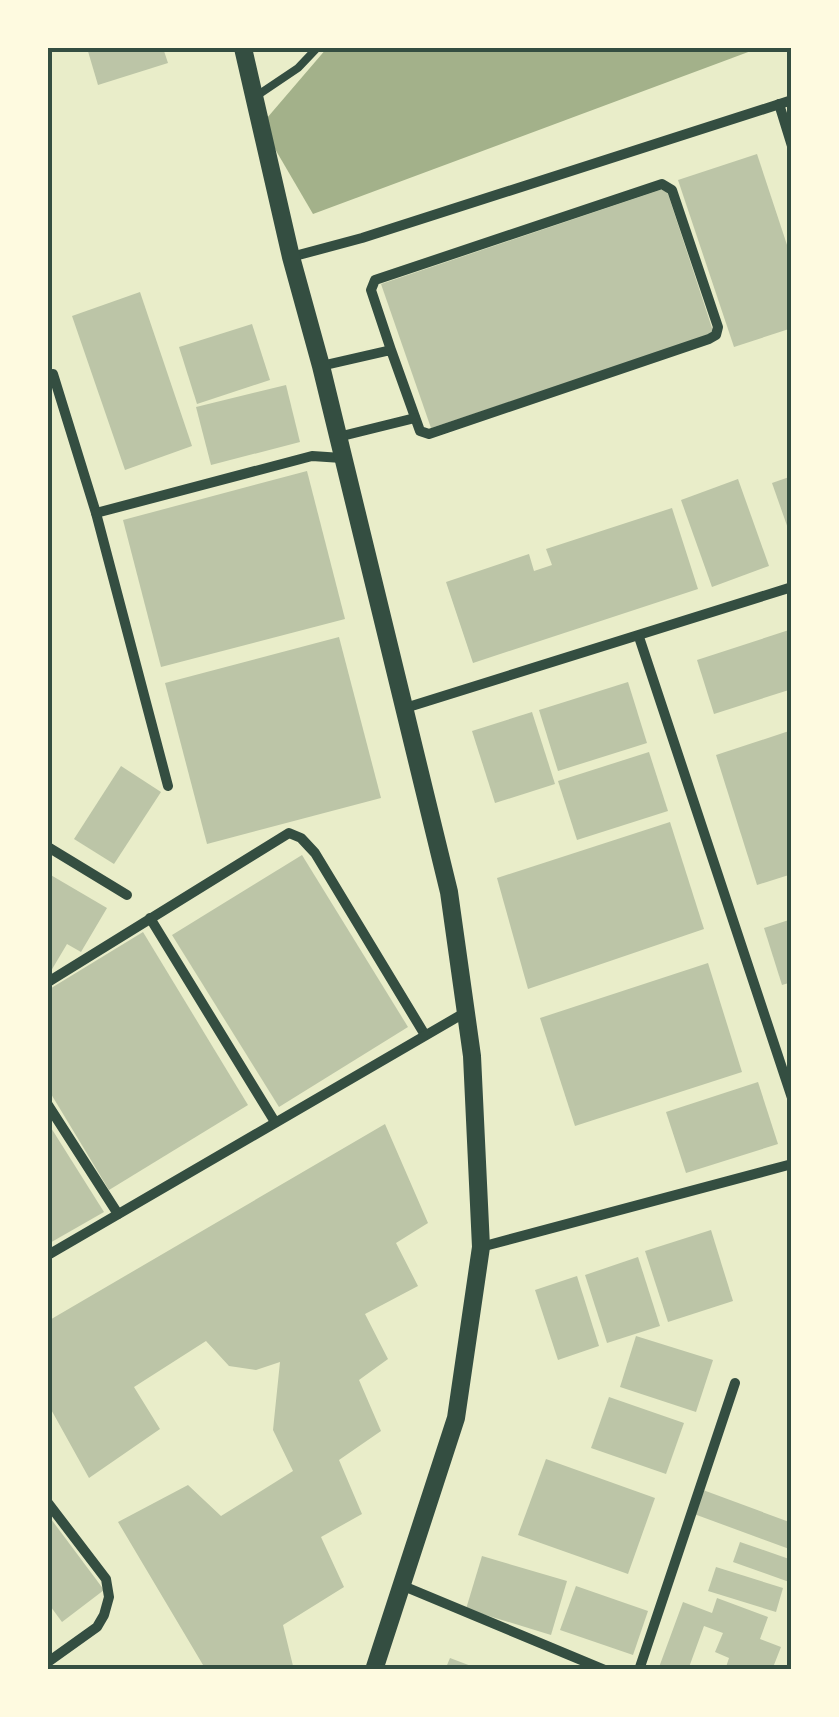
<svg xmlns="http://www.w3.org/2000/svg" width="839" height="1717" font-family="Figtree,sans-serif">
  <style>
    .water { fill: #a3b18a }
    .building { fill: #bcc5a7 }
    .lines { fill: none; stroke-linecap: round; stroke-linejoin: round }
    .service { stroke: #344e41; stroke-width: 8 }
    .minor { stroke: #344e41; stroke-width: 10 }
    .tertiary { stroke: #344e41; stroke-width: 18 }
    .neatline { fill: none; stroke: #344e41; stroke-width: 4 }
  </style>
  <rect width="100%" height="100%" fill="#e9edc9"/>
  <polygon class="water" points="327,48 759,48 313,214 261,125"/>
  <g class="building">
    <polygon points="87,48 163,48 168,63 98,85"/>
    <polygon points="757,154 792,260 792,328 734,347 678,180"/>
    <polygon points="666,188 714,334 431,428 381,284"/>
    <polygon points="140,292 192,446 125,470 72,316"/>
    <polygon points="252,324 270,380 197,404 179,347"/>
    <polygon points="286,385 300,442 211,465 196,407"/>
    <polygon points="307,471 345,619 161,667 123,520"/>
    <polygon points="792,476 792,537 791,537 772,483"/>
    <polygon points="738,479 769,566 712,587 681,500"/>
    <polygon points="672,508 698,589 473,663 446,582 529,554 534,571 552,565 546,549"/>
    <polygon points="792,629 792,689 714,714 697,660"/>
    <polygon points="339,637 381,798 207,844 165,683"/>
    <polygon points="628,682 647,743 558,771 539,710"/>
    <polygon points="532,712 555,784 495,803 472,731"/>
    <polygon points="789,731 792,741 792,874 757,885 716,755"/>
    <polygon points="649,752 668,811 577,840 558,781"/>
    <polygon points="121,766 161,792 114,864 74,839"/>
    <polygon points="670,822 704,929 528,989 497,878"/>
    <polygon points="302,855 408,1027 279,1107 172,935"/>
    <polygon points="49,874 107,908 81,952 67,944 48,976"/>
    <polygon points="792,919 792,982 782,985 764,928"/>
    <polygon points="143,932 248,1105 109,1190 48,1089 48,990"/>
    <polygon points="708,963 742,1072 575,1126 540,1018"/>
    <polygon points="758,1082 778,1144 686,1173 666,1112"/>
    <polygon points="48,1123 104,1212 48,1244"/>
    <polygon points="385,1124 428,1223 396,1243 418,1286 365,1314 388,1359 359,1380 381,1431 339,1460 362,1514 321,1537 344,1587 283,1625 294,1670 206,1670 118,1522 188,1485 221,1516 293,1471 273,1430 280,1362 256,1370 229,1366 206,1341 134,1387 160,1429 89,1478 48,1404 48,1321"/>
    <polygon points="711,1230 733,1301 668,1322 645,1251"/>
    <polygon points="638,1257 660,1326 607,1343 585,1275"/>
    <polygon points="577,1276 599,1346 558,1360 535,1290"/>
    <polygon points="636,1336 713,1360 696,1412 620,1387"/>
    <polygon points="609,1397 684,1423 666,1474 591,1448"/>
    <polygon points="546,1459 655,1498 628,1574 518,1535"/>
    <polygon points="703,1490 792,1523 792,1550 694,1514"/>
    <polygon points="48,1515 104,1590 62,1622 48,1603"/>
    <polygon points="740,1542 792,1560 792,1583 733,1562"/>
    <polygon points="482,1556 567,1581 551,1635 466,1609"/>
    <polygon points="716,1567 783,1588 776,1612 708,1591"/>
    <polygon points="576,1586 648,1611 633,1655 560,1630"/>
    <polygon points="717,1598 768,1617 760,1639 781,1647 772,1670 725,1670 729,1658 715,1652 723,1633 704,1626 688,1670 658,1670 683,1602 712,1613"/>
    <polygon points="450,1658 479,1669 479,1670 445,1670"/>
  </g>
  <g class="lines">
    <polyline class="service" points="255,97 298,68 317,48"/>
    <g class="minor">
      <polyline points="779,104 792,146"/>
      <polyline points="291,257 362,238 792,100"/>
      <polyline points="321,366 391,350 371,290 375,280 662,184 672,190 718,327 716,335 709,339 429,434 420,431 391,350"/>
      <polyline points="53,374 96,513 168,786"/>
      <polyline points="338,437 415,418"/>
      <polyline points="96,513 312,456 342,458"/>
      <polyline points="639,637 792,1098"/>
      <polyline points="402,709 792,587"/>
      <polyline points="48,847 127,895"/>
      <polyline points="150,918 275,1122"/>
      <polyline points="48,982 289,833 301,838 315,853 425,1035"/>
      <polyline points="48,1105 118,1214"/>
      <polyline points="481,1247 792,1164"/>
      <polyline points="48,1255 466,1012"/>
      <polyline points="48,1503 106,1579 109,1597 104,1615 97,1627 48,1662"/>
      <polyline points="401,1585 605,1670"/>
      <polyline points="639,1670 735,1383"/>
    </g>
    <polyline class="tertiary" points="243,48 291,257 321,366 449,892 472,1056 481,1247 456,1418 374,1670"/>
  </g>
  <rect width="839" height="1717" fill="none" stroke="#fefae0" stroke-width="100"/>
  <rect x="50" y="50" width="739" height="1617" class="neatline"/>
</svg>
